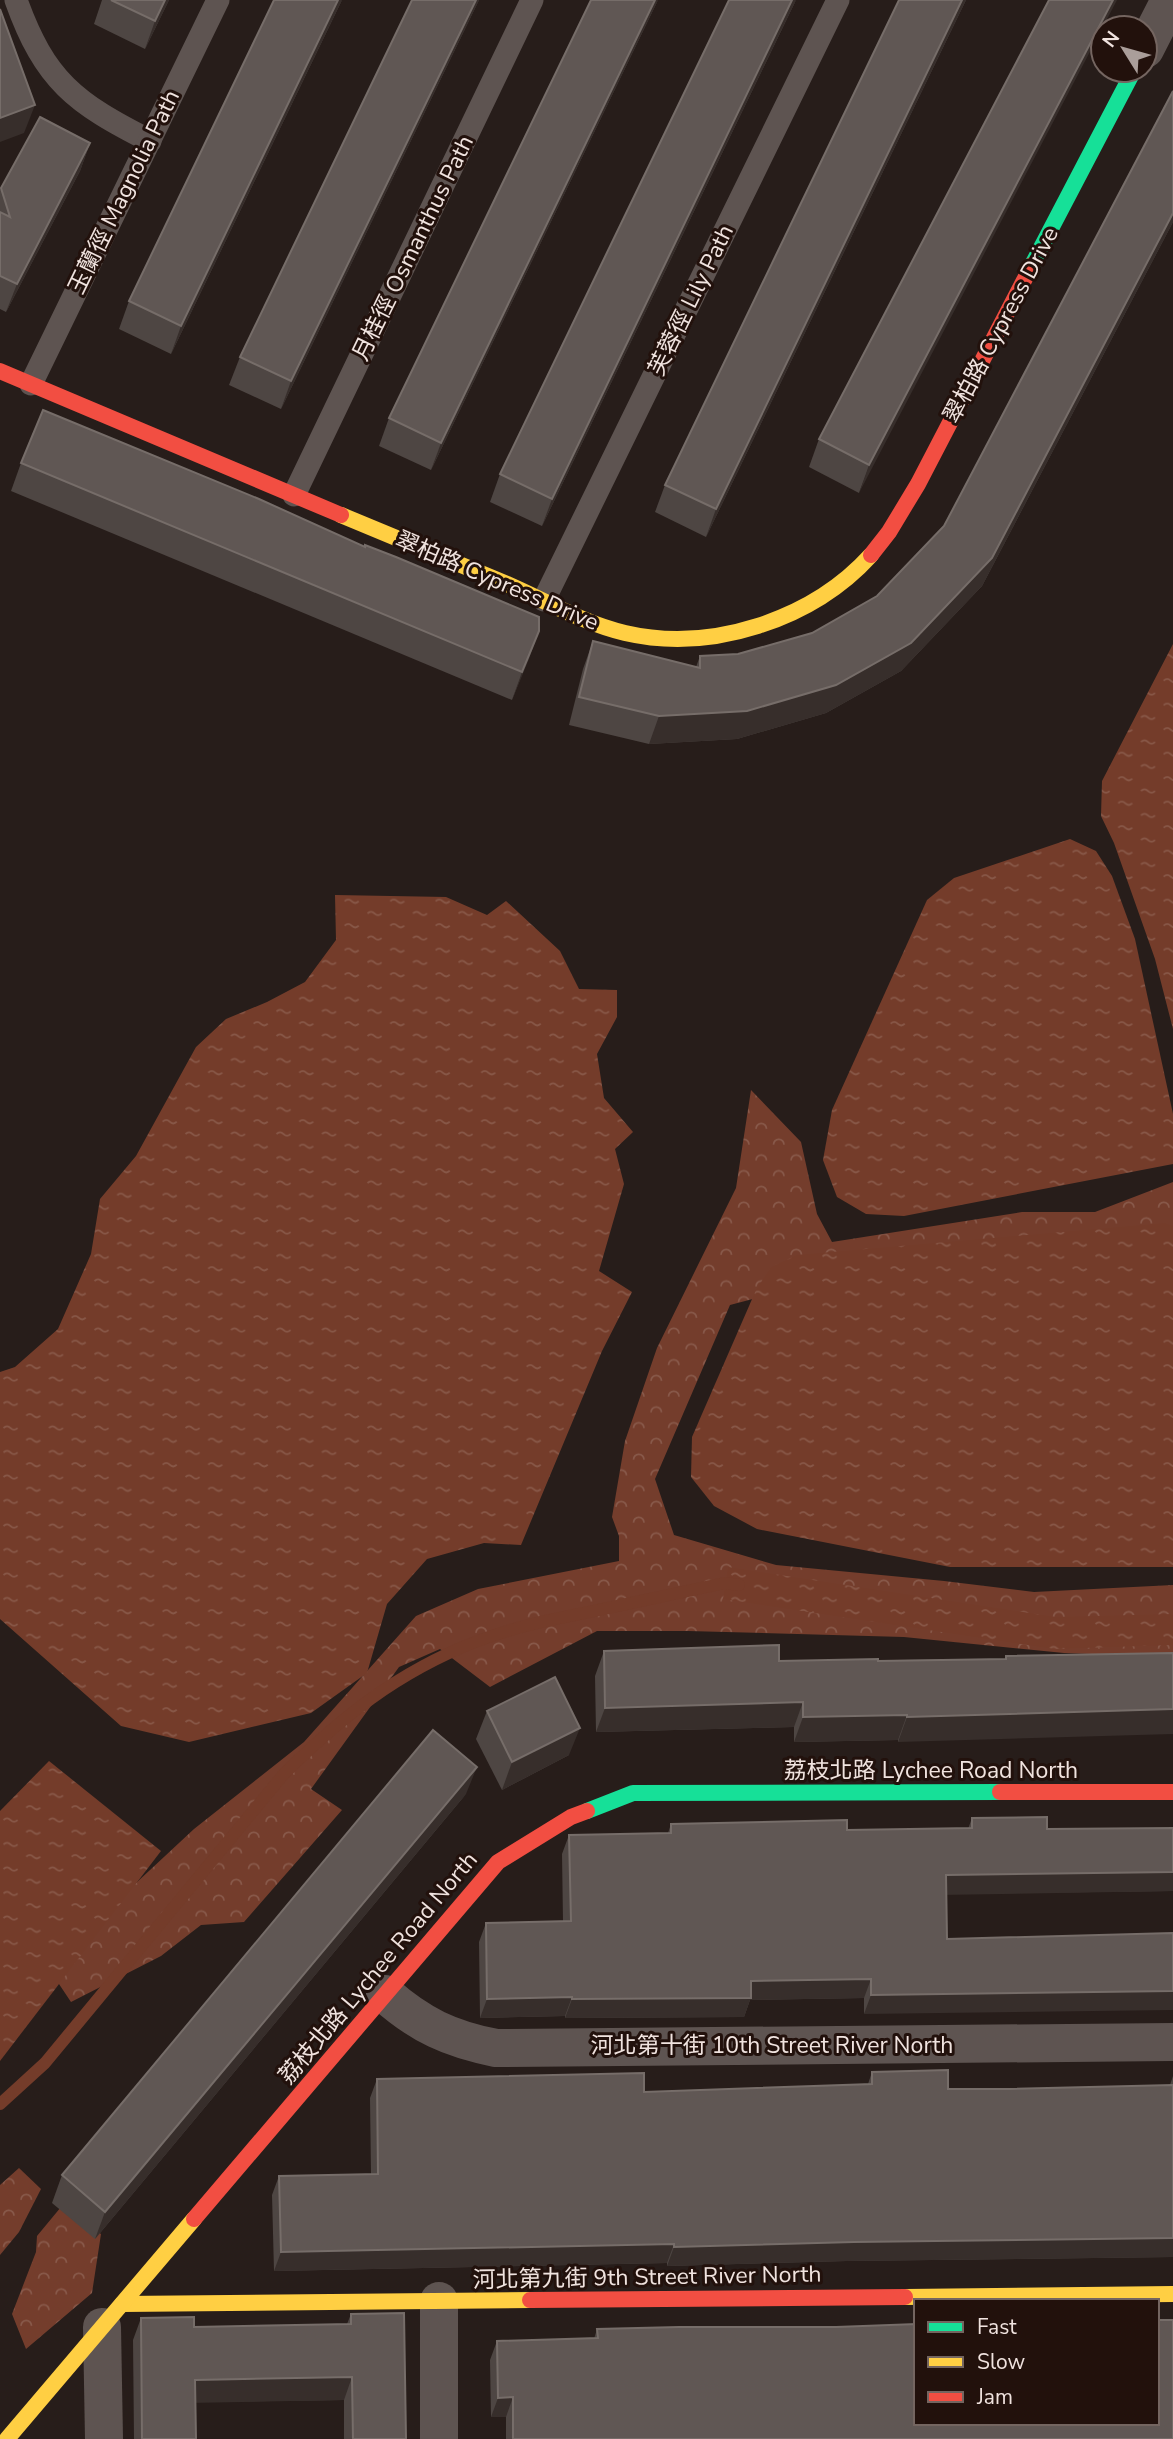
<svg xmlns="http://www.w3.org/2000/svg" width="1173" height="2439" font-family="'Nunito Sans','Noto Sans TC',sans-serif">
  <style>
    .forest { fill: url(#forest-crowns) }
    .water { fill: url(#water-ripples) }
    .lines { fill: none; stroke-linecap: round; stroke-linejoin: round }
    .stream { stroke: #743c2a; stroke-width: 12 }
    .lane { stroke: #5e5451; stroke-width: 23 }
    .street { stroke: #5e5451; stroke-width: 38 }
    .fast { stroke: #16e098; stroke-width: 16 }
    .slow { stroke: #ffcf43; stroke-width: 16 }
    .jam { stroke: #f24e42; stroke-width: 16 }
    .wall { fill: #4e4643 }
    .shaded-wall { fill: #372e2b }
    .building { fill: #605754; stroke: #766d69; stroke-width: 2 }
    .labels { text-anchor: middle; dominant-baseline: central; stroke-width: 6; stroke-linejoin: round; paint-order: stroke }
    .street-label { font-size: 23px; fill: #f0e3df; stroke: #22110c }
  </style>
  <defs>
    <pattern id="forest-crowns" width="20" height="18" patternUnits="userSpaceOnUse" patternTransform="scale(1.75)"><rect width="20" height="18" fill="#743d2c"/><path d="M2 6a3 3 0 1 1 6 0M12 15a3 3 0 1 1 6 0" fill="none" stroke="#88594a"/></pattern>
    <pattern id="water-ripples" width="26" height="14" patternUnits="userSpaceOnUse" patternTransform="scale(1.75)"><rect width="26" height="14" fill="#743c2a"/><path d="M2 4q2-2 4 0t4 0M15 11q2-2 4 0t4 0" fill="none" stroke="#885848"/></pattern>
  </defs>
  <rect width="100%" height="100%" fill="#271d1a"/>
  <g class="forest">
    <polygon points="751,1090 801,1142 817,1214 832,1242 1022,1212 1095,1212 1173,1182 1173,1226 791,1289 730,1305 655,1479 674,1535 776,1565 944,1581 1034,1592 1173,1585 1173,1657 1064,1653 904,1637 688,1631 597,1631 490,1687 440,1649 399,1667 311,1789 342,1810 244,1922 201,1925 161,1956 71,2002 47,1966 194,1829 304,1742 416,1616 478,1589 619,1561 619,1536 612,1517 625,1441 657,1348 736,1188"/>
    <polygon points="19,2168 41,2189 19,2232 0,2255 0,2185"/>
    <polygon points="61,2207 101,2234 92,2293 26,2349 12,2314 36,2252 37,2236"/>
  </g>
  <g class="water">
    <polygon points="1173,644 1173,1029 1155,959 1114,843 1101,816 1102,781"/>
    <polygon points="1070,839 1096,851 1112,876 1135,939 1173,1114 1173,1164 904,1216 866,1214 837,1197 823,1160 832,1110 927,900 954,878"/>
    <polygon points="335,895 446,897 487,915 506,901 560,951 579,989 617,990 617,1017 597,1054 604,1098 633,1132 615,1149 624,1184 599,1271 632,1292 602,1351 521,1545 484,1543 427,1559 387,1604 367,1673 311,1713 189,1742 121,1726 0,1619 0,1372 15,1367 58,1329 91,1254 100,1199 136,1156 196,1047 226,1019 267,1002 305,982 336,940"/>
    <polygon points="1165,1223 1173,1226 1173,1567 950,1567 757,1529 714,1506 691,1477 692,1437 756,1290 771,1267 797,1255"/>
    <polygon points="728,1567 1056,1617 1173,1614 1173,1645 1054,1649 723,1599"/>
    <polygon points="49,1761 161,1851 0,2061 0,1811"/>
  </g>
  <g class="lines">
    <path class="stream" d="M0,2104L45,2063L283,1775C340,1718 398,1672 475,1642C513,1627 553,1619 594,1611C637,1602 681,1592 725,1583L739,1585"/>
    <g class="lane">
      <path d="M16,0C45,81 75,103 150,141"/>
      <polyline points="31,384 218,0"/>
      <polyline points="294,495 532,0"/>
      <polyline points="544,600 838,0"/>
    </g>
    <g class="street">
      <polyline points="1145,49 1170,0"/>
      <path d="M385,1994C420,2025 450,2039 496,2048L1173,2042"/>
      <polyline points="439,2301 439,2439"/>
      <polyline points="102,2327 104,2439"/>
    </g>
    <g class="fast">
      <polyline points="1032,265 1134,70"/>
      <polyline points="587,1811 633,1793 1000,1792"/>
    </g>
    <g class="slow">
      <path d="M341,515C396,538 452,561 507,584C546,601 583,623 625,633C711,653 812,620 871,555"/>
      <polyline points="905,2297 1173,2294"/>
      <polyline points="122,2304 530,2300"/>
      <polyline points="7,2439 194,2219"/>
    </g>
    <g class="jam">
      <polyline points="0,371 341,515"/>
      <polyline points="871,555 889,532 918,484 1032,265"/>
      <polyline points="1000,1792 1173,1792"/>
      <polyline points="194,2219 498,1862 571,1817 587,1811"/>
      <polyline points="530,2300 905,2297"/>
    </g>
  </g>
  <g class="wall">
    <polygon points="102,0 169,0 145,49 94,24"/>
    <polygon points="342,0 171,354 119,329 129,301"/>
    <polygon points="412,0 479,0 281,409 229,385 240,357"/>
    <polygon points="658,0 431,470 379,446 389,418"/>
    <polygon points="796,0 542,526 490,502 500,474"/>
    <polygon points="899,0 966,0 706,537 655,512 665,485"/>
    <polygon points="1049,0 859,493 809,467 819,439"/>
    <polygon points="1173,91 1173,222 982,586 901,671 826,713 737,739 649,744 569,725 583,669 593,641 696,667 700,656 738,654 812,633 877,596 944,526"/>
    <polygon points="40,117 90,143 80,171 6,312 0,309 0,190"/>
    <polygon points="21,463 539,631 512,700 11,491"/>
    <polygon points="604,1651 779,1661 1005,1659 1006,1656 1173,1653 898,1742 898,1740 794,1742 794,1727 596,1732 595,1676"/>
    <polygon points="487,1711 569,1755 502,1790 476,1739"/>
    <polygon points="466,1794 95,2239 52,2203 62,2175"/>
    <polygon points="972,1818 1047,1829 1173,1828 1173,1891 946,1894 864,2014 864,1998 750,2000 744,2017 565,2018 565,2016 480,2018 479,1942 486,1923 563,1922 562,1854 569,1835 668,1833 671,1824 847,1830 968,1829"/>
    <polygon points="872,2072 948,2089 1010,2089 1170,2085 1173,2076 1173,2257 847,2261 667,2266 667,2263 274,2271 272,2195 279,2176 371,2174 370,2098 377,2079 644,2092 868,2084"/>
    <polygon points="351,2314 406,2439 344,2439 344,2400 195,2402 196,2439 134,2439 133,2340 141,2318 194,2327 347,2324"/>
    <polygon points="597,2329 1173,2439 506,2439 506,2417 491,2417 490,2360 497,2341 594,2339"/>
  </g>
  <g class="shaded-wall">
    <polygon points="165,0 169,0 145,49 155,21"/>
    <polygon points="338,0 342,0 171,354 181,326"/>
    <polygon points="476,0 479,0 281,409 291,381"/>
    <polygon points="655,0 658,0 431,470 441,443"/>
    <polygon points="792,0 796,0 542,526 552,499"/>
    <polygon points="962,0 966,0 706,537 716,509"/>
    <polygon points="1113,0 1117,0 859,493 869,465"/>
    <polygon points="35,105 24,133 0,142 0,118"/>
    <polygon points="90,143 80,171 6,312 17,284"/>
    <polygon points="1173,213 1173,222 982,586 901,671 826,713 737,739 649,744 659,716 836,685"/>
    <polygon points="539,631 529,659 512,700 522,672"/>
    <polygon points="803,1702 794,1727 596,1732 605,1708"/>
    <polygon points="1173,1709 1173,1734 898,1742 907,1717"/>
    <polygon points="907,1715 898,1740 794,1742 803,1717"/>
    <polygon points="580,1728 569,1755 502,1790 512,1762"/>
    <polygon points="477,1767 466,1794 95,2239 105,2212"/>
    <polygon points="1173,1872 1173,1891 939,1895 946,1875"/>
    <polygon points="871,1979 864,1998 750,2000 744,2017 565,2018 572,1999 751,1981"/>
    <polygon points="1173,1991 1173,2010 864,2014 871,1995"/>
    <polygon points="572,1997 565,2016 480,2018 487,1999"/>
    <polygon points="1173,2238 1173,2257 847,2261 667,2266 674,2247 854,2242"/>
    <polygon points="674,2244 667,2263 274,2271 281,2252"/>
    <polygon points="352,2377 344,2400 187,2403 195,2380"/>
    <polygon points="513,2397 506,2417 491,2417 498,2398"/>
  </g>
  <g class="building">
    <polygon points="111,0 165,0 155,21"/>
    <polygon points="274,0 338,0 181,326 129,301"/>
    <polygon points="412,0 476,0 291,381 240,357"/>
    <polygon points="591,0 655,0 441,443 389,418"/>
    <polygon points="729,0 792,0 552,499 500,474"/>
    <polygon points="899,0 962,0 716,509 665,485"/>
    <polygon points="1049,0 1113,0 869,465 819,439"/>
    <polygon points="0,9 35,105 0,118"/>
    <polygon points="1173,91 1173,213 992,558 911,643 836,685 747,711 659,716 579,697 593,641 700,668 700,656 738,654 812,633 877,596 944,526"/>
    <polygon points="40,117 90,143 17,284 0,276 0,212 10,217 1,188"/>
    <polygon points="43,410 259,499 365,547 365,545 396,557 539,617 539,631 522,672 21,463"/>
    <polygon points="779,1645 779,1661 878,1659 878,1661 1006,1659 1006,1656 1173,1653 1173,1709 907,1717 907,1715 803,1717 803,1702 605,1708 604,1651"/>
    <polygon points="555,1677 580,1728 512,1762 487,1711"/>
    <polygon points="433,1730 477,1767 105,2212 62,2175"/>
    <polygon points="1047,1817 1047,1829 1173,1828 1173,1872 946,1875 947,1939 1173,1933 1173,1991 871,1995 871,1979 751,1981 751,1998 572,1999 572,1997 487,1999 486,1923 571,1921 569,1835 671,1833 671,1824 847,1820 847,1830 972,1828 972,1818"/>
    <polygon points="948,2070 948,2089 1010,2089 1173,2085 1173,2238 854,2242 674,2247 674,2244 281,2252 279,2176 378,2174 377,2079 644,2073 644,2092 872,2084 872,2072"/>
    <polygon points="404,2313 406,2439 353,2439 352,2377 195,2380 196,2439 142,2439 141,2318 194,2317 194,2327 351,2324 351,2314"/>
    <polygon points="1157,2320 1173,2320 1173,2439 513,2439 513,2397 498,2398 497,2341 598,2338 597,2329 679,2327 836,2327 916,2324 916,2423 1157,2423"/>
  </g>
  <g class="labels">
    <g class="street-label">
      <text transform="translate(124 192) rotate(-64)">玉蘭徑 Magnolia Path</text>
      <text transform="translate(413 248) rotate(-64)">月桂徑 Osmanthus Path</text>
      <text transform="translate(691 300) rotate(-64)">芙蓉徑 Lily Path</text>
      <text transform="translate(1001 325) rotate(-62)">翠柏路 Cypress Drive</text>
      <text transform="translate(497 581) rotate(23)">翠柏路 Cypress Drive</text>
      <text x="931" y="1770">荔枝北路 Lychee Road North</text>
      <text transform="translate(378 1968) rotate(-50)">荔枝北路 Lychee Road North</text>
      <text x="772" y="2045">河北第十街 10th Street River North</text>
      <text transform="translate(647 2277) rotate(-1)">河北第九街 9th Street River North</text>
    </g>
  </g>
  <rect x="914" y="2299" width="245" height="126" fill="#22110c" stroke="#746560" stroke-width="2"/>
  <rect x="928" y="2322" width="35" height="10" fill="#16e098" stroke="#746560" stroke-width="2"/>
  <text x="977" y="2334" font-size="21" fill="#f0e3df">Fast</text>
  <rect x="928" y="2357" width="35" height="10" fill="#ffcf43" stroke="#746560" stroke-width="2"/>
  <text x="977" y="2369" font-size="21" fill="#f0e3df">Slow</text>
  <rect x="928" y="2392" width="35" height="10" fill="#f24e42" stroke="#746560" stroke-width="2"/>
  <text x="977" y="2404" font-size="21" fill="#f0e3df">Jam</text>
  <g transform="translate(1124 49) rotate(307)"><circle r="33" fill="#22110c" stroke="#746560" stroke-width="2"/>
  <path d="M0-5L12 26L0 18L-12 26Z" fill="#aa9e9a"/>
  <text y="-10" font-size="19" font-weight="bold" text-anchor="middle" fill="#f0e3df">N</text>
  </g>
</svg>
